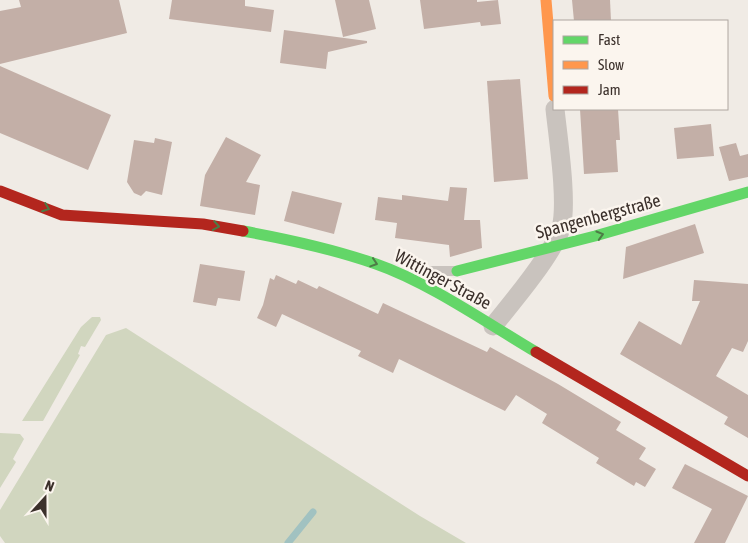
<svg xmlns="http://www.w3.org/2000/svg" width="748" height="543" font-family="'Asap Condensed',sans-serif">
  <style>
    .green { fill: #d1d6bf }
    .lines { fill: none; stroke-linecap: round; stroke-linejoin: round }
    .stream { stroke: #a1c2c1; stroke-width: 7 }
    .building { fill: #c3afa7 }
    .lane { stroke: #c9c3be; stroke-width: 10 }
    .street { stroke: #c9c3be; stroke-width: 19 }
    .fast { stroke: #63d668; stroke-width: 11 }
    .slow { stroke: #ff974d; stroke-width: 11 }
    .jam { stroke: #b3261e; stroke-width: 11 }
    .oneway { stroke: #4d7b46 }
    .labels { text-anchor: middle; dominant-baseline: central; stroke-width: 5; stroke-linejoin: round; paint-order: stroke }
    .street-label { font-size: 18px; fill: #3b302b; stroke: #fbf5ee }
  </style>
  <rect width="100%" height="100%" fill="#f0ebe5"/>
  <g class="green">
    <polygon points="92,317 100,317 101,320 85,347 81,346 78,354 80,355 43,421 22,421 81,327"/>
    <polygon points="126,328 420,516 466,543 5,543 0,536 0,510 106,335"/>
    <polygon points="0,433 20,434 24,439 13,459 16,462 0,488"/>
  </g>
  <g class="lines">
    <polyline class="stream" points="288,543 313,512"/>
  </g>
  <g class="building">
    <polygon points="19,0 119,0 127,33 0,64 0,11 21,7"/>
    <polygon points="172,0 245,0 245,6 274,10 271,32 169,19"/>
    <polygon points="335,0 369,0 376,29 343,37"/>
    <polygon points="420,0 477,0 477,2 498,0 501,24 481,26 480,22 424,29"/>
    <polygon points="572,0 610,0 611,21 574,21"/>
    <polygon points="284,30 367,41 367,43 328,52 326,69 280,63"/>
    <polygon points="0,66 111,115 88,170 0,133"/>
    <polygon points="520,79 528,179 494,182 487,81"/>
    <polygon points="580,109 618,109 620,140 616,140 618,172 584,174"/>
    <polygon points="711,124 714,156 677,159 674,128"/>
    <polygon points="226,137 261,155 246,182 260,185 255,215 200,206 205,175"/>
    <polygon points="155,138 172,142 162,195 146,191 141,196 134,193 127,182 134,140 154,143"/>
    <polygon points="736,143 740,156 748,154 748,177 729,181 719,147"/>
    <polygon points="450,187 467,188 464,220 480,220 482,248 450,257 449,245 395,238 397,223 375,220 378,197 402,200 402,195 448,201"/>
    <polygon points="292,191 342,203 334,234 284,221"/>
    <polygon points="695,224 704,253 623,279 626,247"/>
    <polygon points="200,264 245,271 240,301 218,298 216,306 193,302"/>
    <polygon points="276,275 296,284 298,280 317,289 319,286 378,314 383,303 487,352 490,347 558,384 621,422 616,430 646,448 639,459 656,469 645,487 636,482 634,486 596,463 599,458 542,423 547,414 516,395 505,411 399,359 393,373 358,356 361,351 282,314 276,327 257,318 263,305 270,278 274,280"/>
    <polygon points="694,280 748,284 748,341 743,352 732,348 716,376 748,395 748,438 724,424 728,417 620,354 639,321 681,345 700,301 692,301"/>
    <polygon points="685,464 748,496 725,543 694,543 712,509 672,488"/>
  </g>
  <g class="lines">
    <polyline class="lane" points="427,271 456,271"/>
    <path class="street" d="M493,326C511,304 554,253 561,228C568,203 558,138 555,109"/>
    <g class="fast">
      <path d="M243,231C287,239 333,249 376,264C428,282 487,323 536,352"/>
      <polyline points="457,271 595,236 748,192"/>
    </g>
    <polyline class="slow" points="546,0 554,96"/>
    <g class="jam">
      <polyline points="0,191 62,215 203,224 243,231"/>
      <polyline points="536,352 748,476"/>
    </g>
  </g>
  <defs><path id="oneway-chevron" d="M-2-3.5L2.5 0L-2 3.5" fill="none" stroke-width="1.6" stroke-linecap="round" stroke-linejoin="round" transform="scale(1.25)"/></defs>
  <g class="oneway">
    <use href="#oneway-chevron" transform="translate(46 208) rotate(21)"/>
    <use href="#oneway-chevron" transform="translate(216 226) rotate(10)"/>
    <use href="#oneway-chevron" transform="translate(600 235) rotate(-16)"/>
    <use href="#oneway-chevron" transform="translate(374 263) rotate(18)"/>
  </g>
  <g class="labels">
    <g class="street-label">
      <text transform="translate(598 216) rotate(-15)">Spangenbergstraße</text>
      <text transform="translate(443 279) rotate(28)">Wittinger Straße</text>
    </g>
  </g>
  <rect x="553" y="20" width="175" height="90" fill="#fbf5ee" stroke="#aea6a0"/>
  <rect x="563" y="36" width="25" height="8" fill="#63d668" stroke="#aea6a0"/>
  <text x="598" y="45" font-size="15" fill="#3b302b">Fast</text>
  <rect x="563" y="61" width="25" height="8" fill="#ff974d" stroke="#aea6a0"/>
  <text x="598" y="70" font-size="15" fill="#3b302b">Slow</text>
  <rect x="563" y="86" width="25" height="8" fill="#b3261e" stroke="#aea6a0"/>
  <text x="598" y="95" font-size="15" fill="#3b302b">Jam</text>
  <g transform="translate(45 498) rotate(21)" stroke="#fbf5ee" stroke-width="4" paint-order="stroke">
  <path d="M0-4L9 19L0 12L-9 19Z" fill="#3b302b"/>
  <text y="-8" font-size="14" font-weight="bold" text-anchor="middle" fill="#3b302b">N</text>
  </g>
</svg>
